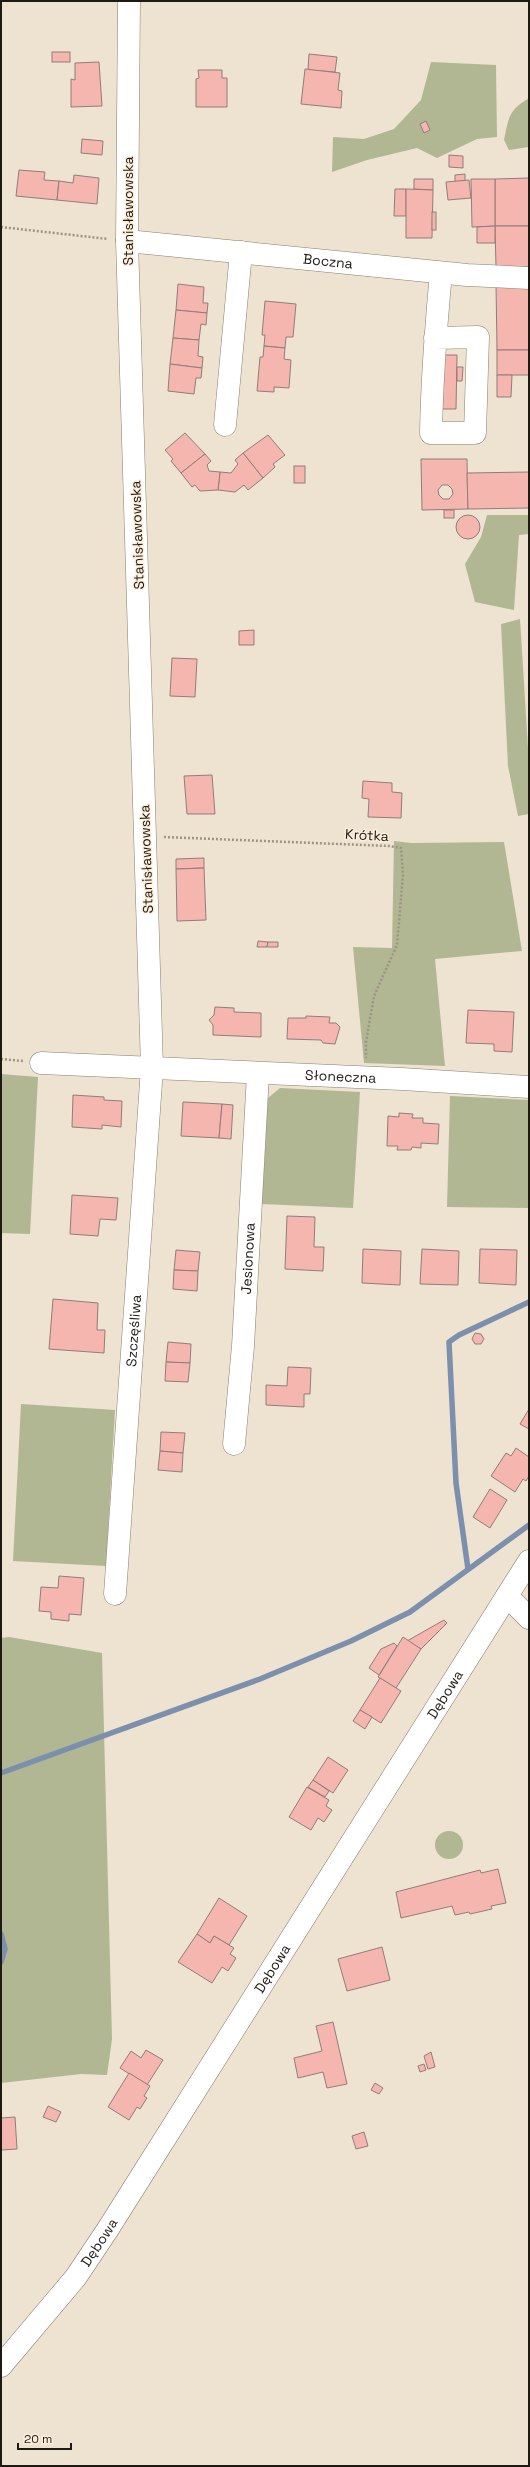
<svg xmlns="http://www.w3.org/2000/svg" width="530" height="2467" font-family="'Space Grotesk',sans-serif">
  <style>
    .green { fill: #b1b793 }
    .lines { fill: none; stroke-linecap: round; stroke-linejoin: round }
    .stream { stroke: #7c90ae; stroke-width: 5.5 }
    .building { fill: #f4b6ae; stroke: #927d79; fill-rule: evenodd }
    .minor-casing { stroke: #8a7e6e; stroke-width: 23 }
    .path { stroke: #9c9386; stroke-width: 2.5; stroke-dasharray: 2 2; stroke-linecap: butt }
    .minor { stroke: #fff; stroke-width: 22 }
    .labels { text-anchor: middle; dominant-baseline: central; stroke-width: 3; stroke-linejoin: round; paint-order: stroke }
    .street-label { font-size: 14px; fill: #1e1913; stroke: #fcefdd }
  </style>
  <rect width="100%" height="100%" fill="#eee2d0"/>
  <g class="green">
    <polygon points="431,62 496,65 497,137 477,139 437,158 417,148 367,160 332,172 333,137 364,139 394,129 421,100"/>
    <path d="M529,98V147L509,150L504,140C509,117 508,111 529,98Z"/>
    <polygon points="487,515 529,515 529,534 519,535 514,610 475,602 465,564 481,537"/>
    <polygon points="520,619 529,764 529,814 518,816 508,766 501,624"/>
    <polygon points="394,841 411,843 504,842 522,951 435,959 445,1066 364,1063 353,947 392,948"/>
    <polygon points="1,1074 38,1077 30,1234 1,1233"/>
    <polygon points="280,1088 360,1092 353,1208 262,1204 268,1098"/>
    <polygon points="450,1096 529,1100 529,1208 447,1207"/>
    <polygon points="21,1404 115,1410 106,1566 13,1561"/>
    <polygon points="9,1637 102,1653 112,2039 107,2075 81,2074 1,2083 1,1638"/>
    <circle cx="449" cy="1845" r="14"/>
  </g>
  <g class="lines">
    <g class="stream">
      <polyline points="468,1569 456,1483 449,1342 459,1335 529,1302"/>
      <polyline points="1,1773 260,1679 351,1641 410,1612 529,1525"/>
      <polyline points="1,1934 5,1949 1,1962"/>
    </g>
  </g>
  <g class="building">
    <rect x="52" y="52" width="18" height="10"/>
    <polygon points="309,54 337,57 335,72 308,70"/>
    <polygon points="99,62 102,106 71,107 71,79 75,80 75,63"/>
    <polygon points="305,69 340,73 338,90 342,91 341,108 301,104"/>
    <polygon points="198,70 222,70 222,78 227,78 227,107 196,107 196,79 199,78"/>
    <polygon points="426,121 430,130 424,133 420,124"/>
    <polygon points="82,139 103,141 102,155 81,153"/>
    <polygon points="449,155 463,156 463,168 449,167"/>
    <polygon points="19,170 45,172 44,180 59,181 57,200 16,196"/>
    <polygon points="465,174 465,181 455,182 455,175"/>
    <polygon points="74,175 99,178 97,204 57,200 59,181 73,183"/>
    <polygon points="529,178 529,226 495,226 495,179"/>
    <polygon points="414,179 433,179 433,190 414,189"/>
    <polygon points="471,179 495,179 495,226 472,227"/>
    <polygon points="469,180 471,198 448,200 446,182"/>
    <polygon points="395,189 406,189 406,216 394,216"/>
    <polygon points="406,189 433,190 432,238 406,238"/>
    <rect x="432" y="212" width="4" height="18"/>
    <polygon points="495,226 529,226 529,267 496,267"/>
    <polygon points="495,226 495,243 477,243 477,227"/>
    <polygon points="496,283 529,283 529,350 497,350"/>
    <polygon points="178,284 204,287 203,303 208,303 207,313 176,310"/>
    <polygon points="265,301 296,304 293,337 286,337 285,348 264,346 265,335 262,335"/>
    <polygon points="176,310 207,313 206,325 201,324 199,340 173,338"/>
    <polygon points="173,338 199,340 198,356 203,357 202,368 170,364"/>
    <polygon points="264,346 285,348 284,359 291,360 289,388 274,387 274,392 257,391 260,357 263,357"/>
    <rect x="497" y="350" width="32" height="25"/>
    <polygon points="438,355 457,355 456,409 437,409"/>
    <polygon points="170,364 202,368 201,378 196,378 194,394 168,391"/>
    <polygon points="457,367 463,367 462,381 457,381"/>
    <polygon points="497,375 512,375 511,397 497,397"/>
    <polygon points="185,433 205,454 181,473 171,461 173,459 165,450"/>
    <polygon points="268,435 285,455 273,464 275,467 263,478 243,453"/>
    <polygon points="243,453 263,478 248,490 244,485 235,492 218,490 220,472 231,473 238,464 235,460"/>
    <polygon points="205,454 211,461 207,465 209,471 220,472 218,490 200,491 195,485 192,487 181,473"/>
    <path d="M421,459H467L468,509L422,510ZM442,485H448L452,489L453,494L449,499H443L439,495L438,490Z"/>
    <rect x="294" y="466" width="11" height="17"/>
    <polygon points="529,472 529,508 468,509 467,473"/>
    <rect x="444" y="510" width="10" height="8"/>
    <circle cx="468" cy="527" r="12"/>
    <polygon points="254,630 254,645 239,645 239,631"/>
    <polygon points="172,658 197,659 195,697 170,696"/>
    <polygon points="212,775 215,814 187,814 184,776"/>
    <polygon points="363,781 392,783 392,792 402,793 401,818 368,817 369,799 362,798"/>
    <polygon points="204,858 204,868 176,869 176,859"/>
    <polygon points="204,868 206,920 177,921 176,869"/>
    <polygon points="258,941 268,942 267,947 257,947"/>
    <polygon points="268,942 278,942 278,947 267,947"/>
    <polygon points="215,1007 234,1008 234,1012 261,1013 261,1037 213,1035 213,1025 209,1020 214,1015"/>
    <polygon points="468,1010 514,1012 512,1052 494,1051 494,1044 466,1043"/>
    <polygon points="306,1016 330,1017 329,1023 336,1023 340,1027 335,1044 323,1043 321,1040 287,1039 288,1018 306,1018"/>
    <polygon points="73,1095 104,1097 104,1100 122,1101 121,1127 102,1125 102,1129 72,1127"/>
    <polygon points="183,1102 222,1104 219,1138 181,1136"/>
    <polygon points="222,1104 233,1105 231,1139 219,1138"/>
    <polygon points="399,1113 413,1114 412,1118 423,1118 423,1123 439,1124 438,1144 421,1143 421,1148 412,1147 411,1150 397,1150 398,1146 387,1146 388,1116 399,1117"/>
    <polygon points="72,1195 118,1198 116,1220 100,1219 98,1236 70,1234"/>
    <polygon points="287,1216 315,1217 314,1247 324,1247 323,1271 285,1269"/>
    <polygon points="363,1249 401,1251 400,1285 362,1283"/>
    <polygon points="422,1249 459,1251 458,1285 420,1284"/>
    <polygon points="480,1249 517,1250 516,1285 479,1283"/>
    <polygon points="176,1250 200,1252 198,1271 174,1270"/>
    <polygon points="174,1270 198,1271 197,1291 173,1289"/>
    <polygon points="53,1299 98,1303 97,1330 105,1330 104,1353 49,1349"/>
    <polygon points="475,1333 481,1334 484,1339 481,1344 475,1344 472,1339"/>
    <polygon points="168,1342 191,1344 190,1363 166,1362"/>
    <polygon points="166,1362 190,1363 188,1382 165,1381"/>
    <polygon points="288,1367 311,1368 310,1394 304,1394 304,1407 266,1405 266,1385 287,1386"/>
    <polygon points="529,1409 529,1429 520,1424"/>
    <polygon points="161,1432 185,1433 183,1453 160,1451"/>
    <polygon points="516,1448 529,1457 529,1476 526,1481 523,1479 515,1492 491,1476 506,1453 511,1456"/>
    <polygon points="160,1451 183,1453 182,1472 158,1470"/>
    <polygon points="490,1489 507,1500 490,1528 473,1517"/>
    <polygon points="59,1576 84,1578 81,1615 69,1614 69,1621 51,1619 51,1612 39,1611 41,1587 58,1588"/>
    <polygon points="444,1620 447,1623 421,1649 407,1641"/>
    <polygon points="403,1637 421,1649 396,1688 378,1677"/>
    <polygon points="394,1643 397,1646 379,1675 369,1668 381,1649"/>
    <polygon points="380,1678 401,1691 381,1723 360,1710"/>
    <polygon points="360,1710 372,1717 365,1729 353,1721"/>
    <polygon points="328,1757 348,1770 333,1793 313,1780"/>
    <polygon points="313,1780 329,1791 325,1797 308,1787"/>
    <polygon points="307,1787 329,1800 326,1806 332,1810 324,1822 318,1818 311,1830 289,1817"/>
    <polygon points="498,1869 506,1903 491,1906 492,1909 470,1914 469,1912 455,1915 452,1906 401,1918 396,1892 480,1870 481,1873"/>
    <polygon points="219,1898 247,1916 229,1945 214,1936 210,1943 197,1934"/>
    <polygon points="197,1934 210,1943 214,1936 234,1948 230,1954 236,1958 228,1971 222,1967 212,1983 178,1962"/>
    <polygon points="382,1947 390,1980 347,1991 338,1959"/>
    <polygon points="333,2022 347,2084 327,2088 323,2072 298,2078 294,2058 322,2051 316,2026"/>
    <polygon points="146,2050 163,2060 147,2085 120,2068 131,2051 141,2058"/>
    <polygon points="431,2052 435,2067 428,2069 424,2056"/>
    <polygon points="424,2064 426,2070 420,2072 418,2066"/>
    <polygon points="129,2073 150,2086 144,2096 147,2098 140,2109 137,2107 129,2120 108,2107"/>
    <polygon points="375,2083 383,2088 379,2094 371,2090"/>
    <polygon points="48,2106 61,2112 56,2122 43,2117"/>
    <polygon points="15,2117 17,2149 1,2150 1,2118"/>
    <polygon points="364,2132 368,2146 356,2149 352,2136"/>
  </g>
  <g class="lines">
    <g class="minor-casing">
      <g id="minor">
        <path id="s1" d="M127,241L467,275L529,278"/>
        <path d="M435,338L478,337L475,433H431C432,379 436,326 441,273"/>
        <polyline points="225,425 241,252"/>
        <path id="s2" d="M41,1063L402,1079L529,1087"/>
        <path id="s3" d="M234,1444L243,1346L258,1074"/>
        <path id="s4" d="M115,1594L152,1068L127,241L129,1"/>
        <polyline points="507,1596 529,1618"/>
        <path id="s5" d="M1,2366L76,2277L108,2229L529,1561"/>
      </g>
    </g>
    <g class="path">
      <polyline points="1,227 108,239"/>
      <polyline points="164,837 389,846 401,848 403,875 397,945 374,996 366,1042 366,1058"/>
      <polyline points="1,1059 23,1061"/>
    </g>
    <use href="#minor" class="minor"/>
  </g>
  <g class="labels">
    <g class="street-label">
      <text transform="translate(128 211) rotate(-90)">Stanisławowska</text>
      <text stroke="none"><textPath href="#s1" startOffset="202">Boczna</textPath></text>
      <text transform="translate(137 535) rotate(-92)">Stanisławowska</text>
      <text transform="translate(367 835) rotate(3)">Krótka</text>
      <text transform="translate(146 859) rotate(-92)">Stanisławowska</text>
      <text stroke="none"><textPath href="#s2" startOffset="300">Słoneczna</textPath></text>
      <text stroke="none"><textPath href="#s3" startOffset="186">Jesionowa</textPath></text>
      <text stroke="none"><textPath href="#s4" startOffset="264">Szczęśliwa</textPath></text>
      <text stroke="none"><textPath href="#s5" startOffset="806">Dębowa</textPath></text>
      <text stroke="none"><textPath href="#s5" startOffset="482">Dębowa</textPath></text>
      <text stroke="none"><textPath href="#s5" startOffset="158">Dębowa</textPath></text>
    </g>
  </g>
  <rect width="530" height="2467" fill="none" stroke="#1e1913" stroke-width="4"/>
  <path d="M18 2443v6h53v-6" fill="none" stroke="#1e1913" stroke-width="2"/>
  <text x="24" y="2443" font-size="12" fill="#1e1913" stroke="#fcefdd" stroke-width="3" paint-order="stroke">20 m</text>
</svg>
